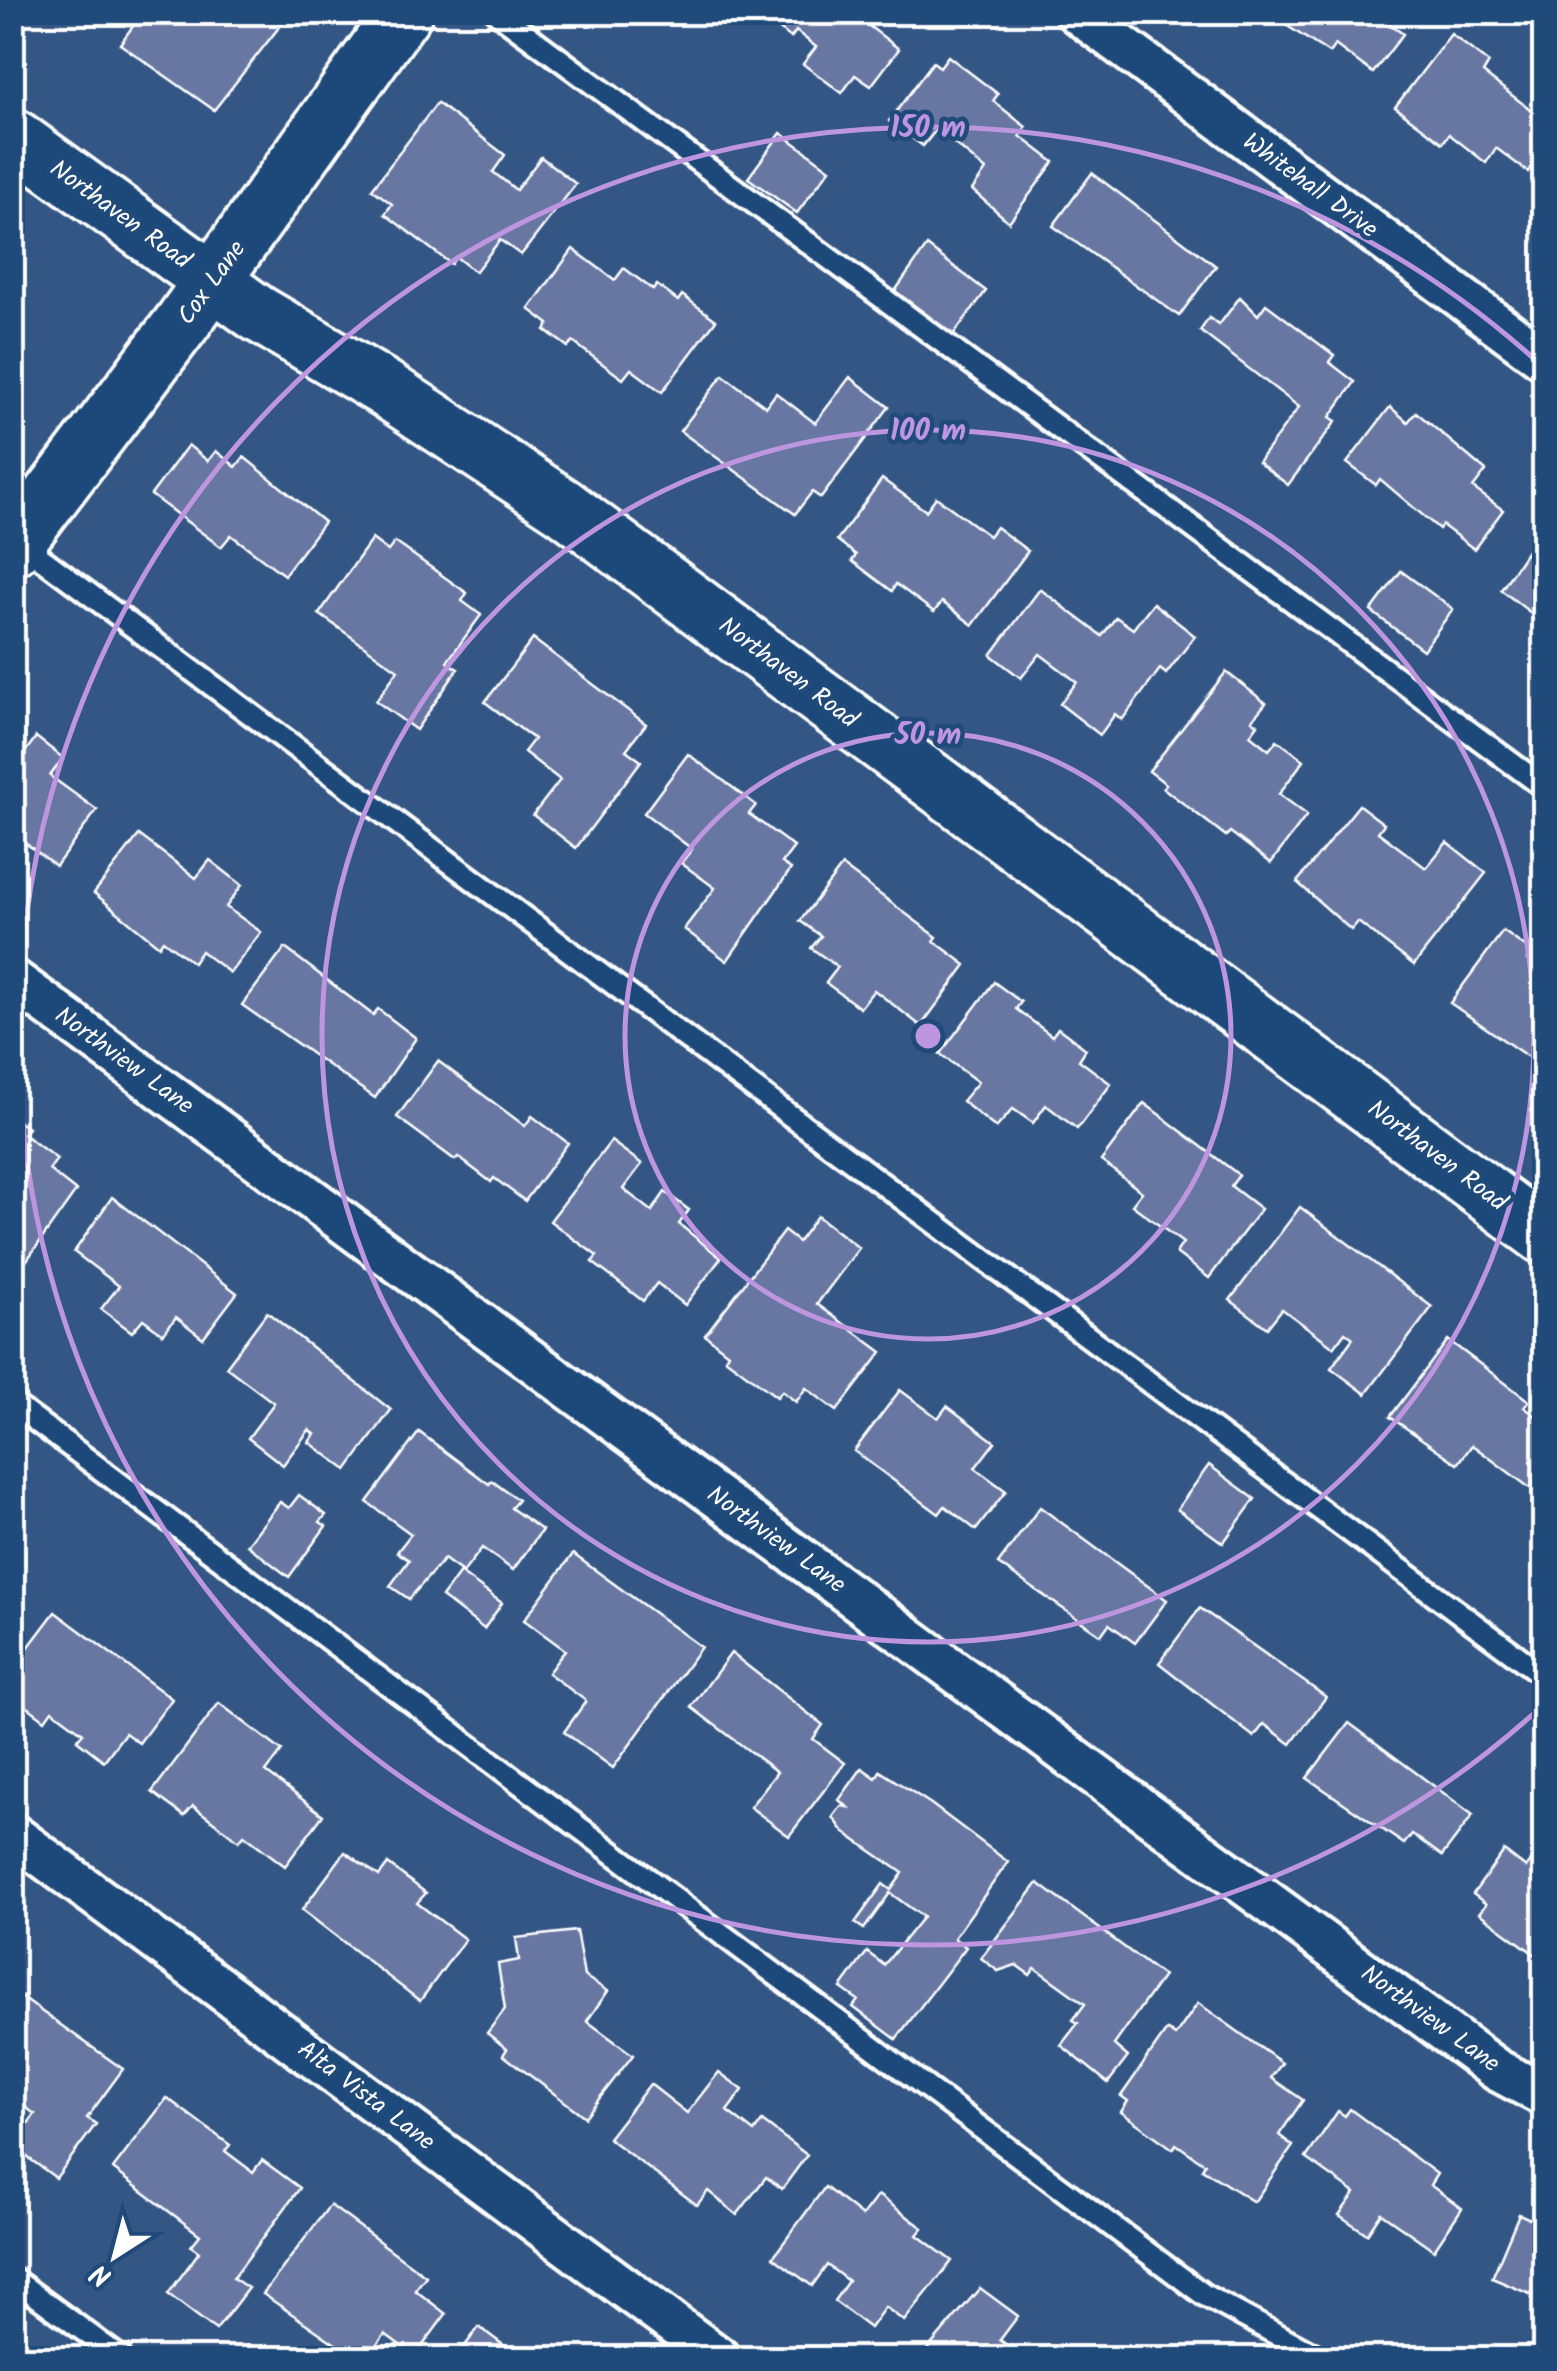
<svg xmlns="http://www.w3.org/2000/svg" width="1557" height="2371" font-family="Kalam,sans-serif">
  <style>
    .building { fill: #6776a2; stroke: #fff; stroke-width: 2.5 }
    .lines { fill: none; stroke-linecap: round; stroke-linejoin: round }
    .lane-casing { stroke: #fff; stroke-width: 28 }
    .street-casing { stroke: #fff; stroke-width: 48 }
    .secondary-casing { stroke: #fff; stroke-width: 62 }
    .lane { stroke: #1f4a7a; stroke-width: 20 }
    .street { stroke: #1f4a7a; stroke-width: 40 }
    .secondary { stroke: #1f4a7a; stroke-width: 55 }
    .ring { fill: none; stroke: #bd96df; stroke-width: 5 }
    .labels { text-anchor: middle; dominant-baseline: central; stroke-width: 9; stroke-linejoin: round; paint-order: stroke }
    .street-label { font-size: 25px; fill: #fff; stroke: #1f4a7a }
    .centre { fill: #bd96df; stroke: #1f4a7a; stroke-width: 5 }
    .ring-label { font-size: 30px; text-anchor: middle; font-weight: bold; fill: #bd96df; stroke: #1f4a7a; stroke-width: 9; stroke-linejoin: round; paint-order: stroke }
  </style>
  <rect width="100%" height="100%" fill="#345685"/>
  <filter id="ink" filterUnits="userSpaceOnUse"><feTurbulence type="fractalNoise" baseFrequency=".01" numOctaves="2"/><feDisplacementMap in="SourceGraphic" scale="20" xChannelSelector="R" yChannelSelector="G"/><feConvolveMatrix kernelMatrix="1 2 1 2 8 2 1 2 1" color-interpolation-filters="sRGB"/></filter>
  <g filter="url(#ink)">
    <g class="building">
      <polygon points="143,12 226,15 291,12 214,110 120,44"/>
      <polygon points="758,12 879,12 869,26 899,49 871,86 855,75 842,93 803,64 816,47 796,31 791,38"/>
      <polygon points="1266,12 1374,12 1403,34 1373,73 1335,45 1329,53"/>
      <polygon points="1451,34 1489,63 1483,73 1544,120 1544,149 1528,172 1496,148 1486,163 1449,134 1443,143 1395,107"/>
      <polygon points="948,56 998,94 993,101 1026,127 1020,136 1054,162 1009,222 972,190 986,170 961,149 936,130 923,146 889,121 933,62 940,67"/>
      <polygon points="437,103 505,155 493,172 516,190 541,157 576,184 521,255 500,240 475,272 456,257 451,264 385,214 392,204 372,189"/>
      <polygon points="781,133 830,169 797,213 748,178"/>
      <polygon points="1092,173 1216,266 1179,316 1053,226"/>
      <polygon points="927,246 986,291 953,335 895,291"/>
      <polygon points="573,249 615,280 624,268 653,290 657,285 678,301 682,295 716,320 662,392 631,369 623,379 573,342 568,347 545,330 549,324 529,309"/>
      <polygon points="1240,297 1258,315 1266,304 1334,355 1329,362 1355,382 1330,417 1336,421 1288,485 1258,462 1299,407 1200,331 1209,318 1219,325"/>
      <polygon points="723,375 766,407 776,393 815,423 850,377 889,407 821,498 812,492 795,514 680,431"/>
      <polygon points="1390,407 1408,422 1416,412 1486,471 1473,488 1503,510 1474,549 1442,525 1439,529 1380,479 1376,485 1347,463"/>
      <polygon points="188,445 208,461 216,451 236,467 244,457 324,522 284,575 231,535 221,547 151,495"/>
      <polygon points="882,479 926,511 936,497 989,536 996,527 1028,551 973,625 942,602 934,612 896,584 892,591 852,561 856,555 837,540"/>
      <polygon points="1544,525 1544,623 1501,590"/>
      <polygon points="372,539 388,551 395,542 467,593 462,601 481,615 447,662 458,669 416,730 376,701 398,670 319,614"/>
      <polygon points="1401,571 1453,609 1423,650 1371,611"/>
      <polygon points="1040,589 1102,636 1116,617 1133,629 1153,603 1195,636 1166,674 1160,669 1122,720 1115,714 1100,735 1060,704 1077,682 1040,654 1021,678 991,655"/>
      <polygon points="533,639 646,724 626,750 641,761 576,848 533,815 560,780 524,752 534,739 485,702"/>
      <polygon points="1226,672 1266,703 1252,720 1258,724 1250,735 1269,750 1277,740 1304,760 1279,794 1307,815 1271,863 1230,832 1226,836 1163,788 1166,784 1149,771"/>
      <polygon points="36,737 63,758 50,776 97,810 56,866 12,833 12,747 23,755"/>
      <polygon points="688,754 756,805 749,814 794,847 782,863 791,869 727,961 684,929 715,888 681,863 692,849 644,813"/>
      <polygon points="1359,805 1384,824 1378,832 1426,868 1447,842 1486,873 1414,965 1358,922 1351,930 1297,882"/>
      <polygon points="139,835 196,878 210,860 242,885 226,907 261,932 230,973 201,951 193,963 163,940 159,946 94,893"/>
      <polygon points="842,866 937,937 934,941 966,965 921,1026 874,990 860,1008 826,983 838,967 811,948 821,936 800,921"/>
      <polygon points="1503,931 1532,952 1527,959 1544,972 1544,1068 1450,1003"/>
      <polygon points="285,948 373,1015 378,1009 416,1038 375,1098 242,1005"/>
      <polygon points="994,982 1021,1002 1016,1009 1052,1036 1058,1028 1086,1049 1079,1060 1111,1084 1077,1129 1046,1105 1033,1123 1013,1109 996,1128 962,1101 978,1082 940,1054"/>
      <polygon points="438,1061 525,1126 532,1116 568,1143 525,1201 494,1178 491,1182 458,1157 455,1160 397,1117"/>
      <polygon points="1144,1103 1239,1175 1231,1186 1261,1209 1209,1278 1176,1253 1183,1243 1132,1205 1142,1192 1101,1161"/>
      <polygon points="12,1117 28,1128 23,1134 57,1159 49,1170 76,1191 17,1274 12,1270"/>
      <polygon points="611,1141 642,1164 623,1189 652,1211 665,1192 689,1210 679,1224 721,1258 685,1305 657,1283 643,1301 592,1262 597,1256 550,1221"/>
      <polygon points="112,1197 237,1293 203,1338 176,1317 163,1334 143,1319 132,1332 101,1309 119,1286 74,1252"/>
      <polygon points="1300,1207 1432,1307 1366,1394 1331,1368 1353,1338 1345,1332 1334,1347 1282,1309 1267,1328 1230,1300"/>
      <polygon points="817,1216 859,1248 817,1304 882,1352 837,1411 806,1388 796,1402 782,1391 777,1397 725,1358 728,1353 705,1335 784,1231 798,1242"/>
      <polygon points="267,1312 391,1410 347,1470 309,1442 315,1434 309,1430 283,1465 248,1438 274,1403 226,1367"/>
      <polygon points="1448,1340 1529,1401 1524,1407 1544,1422 1544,1469 1530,1488 1472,1445 1458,1464 1390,1417"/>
      <polygon points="900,1390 938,1418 947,1406 995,1442 975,1468 1006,1491 976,1530 945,1506 939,1514 854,1451"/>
      <polygon points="419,1432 489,1484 492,1481 518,1500 511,1508 542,1530 513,1570 482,1548 462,1574 502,1603 484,1629 442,1597 461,1571 444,1559 409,1599 390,1586 409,1560 397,1552 411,1534 367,1502"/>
      <polygon points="1209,1465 1255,1499 1223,1543 1177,1509"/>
      <polygon points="299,1495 326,1515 320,1522 326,1526 289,1577 247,1545 280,1502 289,1508"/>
      <polygon points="1040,1507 1167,1600 1135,1643 1109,1624 1101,1635 998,1564"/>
      <polygon points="573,1554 701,1647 613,1768 564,1732 586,1701 548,1673 565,1650 524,1620"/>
      <polygon points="1200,1608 1326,1697 1291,1744 1264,1724 1254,1737 1159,1663"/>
      <polygon points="55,1612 172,1699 139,1743 125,1733 104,1761 77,1740 83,1733 52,1710 45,1720 12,1695 12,1669"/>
      <polygon points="731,1653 823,1725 813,1739 845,1763 789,1836 750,1807 777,1772 691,1707"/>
      <polygon points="219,1703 282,1751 266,1772 323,1815 285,1866 244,1835 239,1841 193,1806 184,1816 152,1792"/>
      <polygon points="1349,1723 1473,1815 1442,1856 1412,1834 1404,1844 1307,1778"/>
      <polygon points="862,1768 876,1778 880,1771 931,1804 1008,1862 954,1938 966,1947 896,2039 853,2007 858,2000 841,1988 867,1952 884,1965 923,1917 890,1893 864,1929 855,1923 883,1884 891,1890 903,1873 844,1832 833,1817 841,1806 848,1807 839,1800"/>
      <polygon points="1504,1851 1526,1868 1530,1862 1542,1871 1544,1868 1544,1961 1479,1913 1486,1904 1473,1894"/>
      <polygon points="345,1852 379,1876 388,1864 426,1893 417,1903 465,1939 420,2001 302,1910"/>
      <polygon points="1038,1883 1163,1976 1114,2045 1128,2057 1108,2083 1061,2045 1078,2023 1073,2020 1085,2004 1035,1968 1030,1975 1016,1965 998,1971 981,1958"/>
      <polygon points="576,1931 584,1976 608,1991 587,2021 633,2055 585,2117 503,2055 507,2049 487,2033 505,2009 498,1964 519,1960 516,1938"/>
      <polygon points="14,1992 123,2069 87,2118 96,2124 56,2178 12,2146 35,2114 12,2098"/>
      <polygon points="1198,2003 1282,2063 1271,2078 1303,2100 1279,2135 1293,2146 1254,2202 1202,2169 1205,2164 1176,2144 1173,2149 1121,2112 1128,2101 1121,2096 1167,2030 1175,2036"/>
      <polygon points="719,2072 743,2090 727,2111 754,2132 762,2121 807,2155 782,2189 766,2177 737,2215 708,2191 697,2205 608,2138 650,2084 687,2113"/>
      <polygon points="167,2098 230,2145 225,2151 253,2172 262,2160 300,2188 233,2278 248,2288 216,2330 168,2294 199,2252 191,2246 200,2235 113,2169"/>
      <polygon points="1350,2109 1437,2174 1430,2185 1462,2208 1434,2250 1381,2213 1367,2234 1339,2215 1355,2193 1306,2158 1338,2111 1345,2116"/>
      <polygon points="825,2187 862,2216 878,2195 923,2228 917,2235 952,2261 904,2321 885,2307 870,2328 834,2301 848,2281 827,2265 812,2286 773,2257"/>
      <polygon points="330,2205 426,2276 415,2290 446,2314 415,2356 385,2334 367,2358 356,2358 263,2294"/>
      <polygon points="1519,2214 1544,2225 1544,2300 1492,2278"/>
      <polygon points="980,2288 1018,2316 1000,2340 1025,2358 920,2358"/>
      <polygon points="479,2327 521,2358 456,2358"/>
    </g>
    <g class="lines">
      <g class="lane-casing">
        <g id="lane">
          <polyline points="496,12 1544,787"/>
          <polyline points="18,541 1544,1676"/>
          <polyline points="12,1403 1204,2295 1321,2358"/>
          <polyline points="12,2278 121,2358"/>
        </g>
      </g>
      <g class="street-casing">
        <g id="street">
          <polyline points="1076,12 1544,359"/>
          <polyline points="12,979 1497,2070 1544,2095"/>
          <polyline points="12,1834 719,2358"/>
        </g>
      </g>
      <g class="secondary-casing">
        <g id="secondary">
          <polyline points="12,136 257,313 384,388 564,507 1544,1236"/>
          <polyline points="12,548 182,323 404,12"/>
        </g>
      </g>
      <use href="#lane" class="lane"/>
      <use href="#street" class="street"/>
      <use href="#secondary" class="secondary"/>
    </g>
  </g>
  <g class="ring">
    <circle cx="928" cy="1036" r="303"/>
    <circle cx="928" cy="1036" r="606"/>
    <path d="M1542 1706A909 909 0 1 1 1542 366"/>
  </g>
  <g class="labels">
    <g class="street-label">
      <text transform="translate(1310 186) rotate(36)">Whitehall Drive</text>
      <text transform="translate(120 215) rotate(36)">Northaven Road</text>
      <text transform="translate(212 283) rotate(-54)">Cox Lane</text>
      <text transform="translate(788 673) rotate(37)">Northaven Road</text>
      <text transform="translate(124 1061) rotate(36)">Northview Lane</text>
      <text transform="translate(1437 1156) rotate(37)">Northaven Road</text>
      <text transform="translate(776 1540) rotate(36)">Northview Lane</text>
      <text transform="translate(1430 2019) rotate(36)">Northview Lane</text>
      <text transform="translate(366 2096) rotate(37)">Alta Vista Lane</text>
    </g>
  </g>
  <circle cx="928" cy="1036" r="15" class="centre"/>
  <g class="ring-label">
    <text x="928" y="137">150 m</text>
    <text x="928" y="440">100 m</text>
    <text x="928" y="744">50 m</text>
  </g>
  <rect width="1557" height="2371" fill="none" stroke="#1f4a7a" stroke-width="50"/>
  <rect x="25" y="25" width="1507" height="2321" fill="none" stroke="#fff" stroke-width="4" filter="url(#ink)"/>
  <g transform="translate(115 2256) rotate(216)" stroke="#1f4a7a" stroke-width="8" paint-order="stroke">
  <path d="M0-8L18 38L0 25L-18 38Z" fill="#ffffff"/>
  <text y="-15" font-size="28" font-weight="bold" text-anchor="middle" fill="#ffffff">N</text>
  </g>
</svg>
